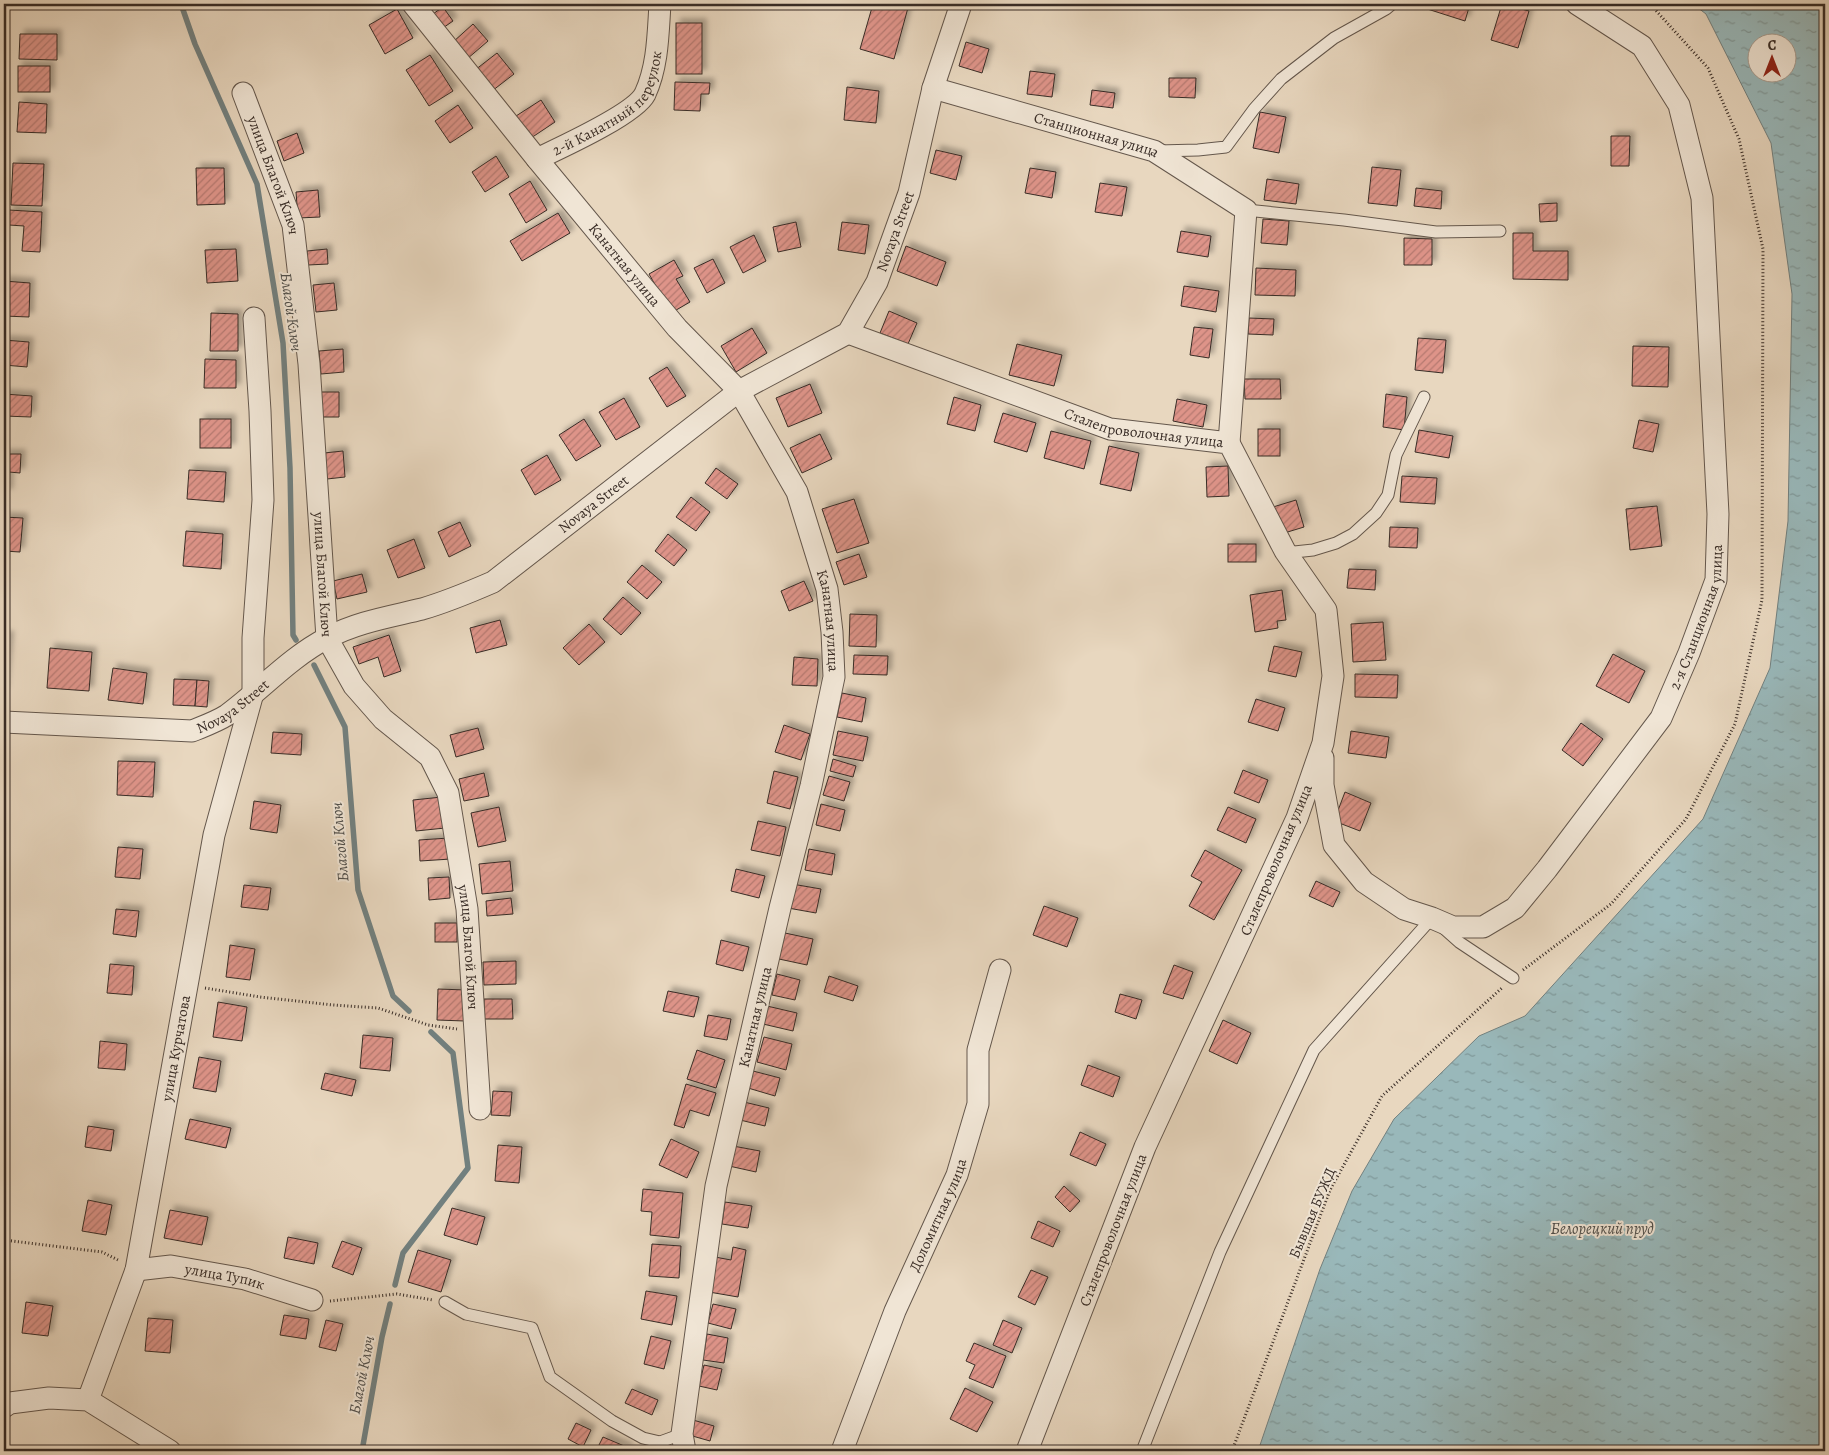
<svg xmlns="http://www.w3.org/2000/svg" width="1829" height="1455" font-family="Alegreya,serif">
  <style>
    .water { fill: url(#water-ripples); stroke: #72807f; fill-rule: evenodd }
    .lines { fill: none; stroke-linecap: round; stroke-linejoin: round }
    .stream { stroke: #72807f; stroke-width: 5.5 }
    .building { fill: url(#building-hatch); stroke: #382c26; filter: url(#shadow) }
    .service-casing { stroke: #64574c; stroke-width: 13 }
    .minor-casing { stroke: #64574c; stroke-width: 23 }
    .path { stroke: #382c26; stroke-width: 3; stroke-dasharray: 1 2.5; stroke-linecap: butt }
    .service { stroke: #f0e5d5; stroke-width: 11 }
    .minor { stroke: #f0e5d5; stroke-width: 21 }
    .labels { text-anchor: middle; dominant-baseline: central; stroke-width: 4; stroke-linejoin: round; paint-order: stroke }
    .street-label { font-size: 15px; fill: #382c26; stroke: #f0e5d5 }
    .water-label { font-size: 16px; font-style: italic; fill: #504f4b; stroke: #f0e5d5 }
  </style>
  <defs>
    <pattern id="water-ripples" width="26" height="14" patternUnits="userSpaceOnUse" patternTransform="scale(1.25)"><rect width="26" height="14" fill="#99b8ba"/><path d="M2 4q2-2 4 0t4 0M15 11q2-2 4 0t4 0" fill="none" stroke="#7e9697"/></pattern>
    <pattern id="building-hatch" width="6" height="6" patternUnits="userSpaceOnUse" patternTransform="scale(1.25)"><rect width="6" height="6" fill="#de9489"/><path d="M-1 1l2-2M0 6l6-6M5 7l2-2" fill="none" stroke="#b57970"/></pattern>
    <filter id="shadow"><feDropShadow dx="4.5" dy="-4.5" stdDeviation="2.5" flood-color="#0004"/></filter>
  </defs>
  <rect width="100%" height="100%" fill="#e8d7bf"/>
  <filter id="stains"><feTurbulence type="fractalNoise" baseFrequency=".004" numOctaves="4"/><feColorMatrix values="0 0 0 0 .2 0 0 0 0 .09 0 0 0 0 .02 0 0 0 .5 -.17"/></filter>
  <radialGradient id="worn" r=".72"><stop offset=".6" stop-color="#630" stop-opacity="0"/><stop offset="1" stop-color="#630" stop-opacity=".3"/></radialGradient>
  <path class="water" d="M1693,4H1825V1451H1258L1320,1269L1352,1191L1394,1119L1479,1036L1525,1016L1703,819L1770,668L1788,521L1792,294L1771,143L1706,14ZM1756,42H1786V72H1756Z"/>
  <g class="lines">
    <g class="stream">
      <polyline points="181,4 195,44 257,184 283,343 290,468 293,635 296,640"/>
      <polyline points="314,665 345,727 358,890 393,996 409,1011"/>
      <polyline points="395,1285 403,1253 468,1168 453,1053 431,1032"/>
      <polyline points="362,1451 382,1337 390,1304"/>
    </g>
  </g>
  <g class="building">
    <polygon points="26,4 51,4 51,9 25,7"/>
    <polygon points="873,4 909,4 894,59 860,49"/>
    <polygon points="1418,4 1470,4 1465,21 1418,6"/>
    <polygon points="1502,4 1529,11 1518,48 1491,40"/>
    <polygon points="443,7 453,21 440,30 430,16"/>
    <polygon points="397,9 413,38 385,54 369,25"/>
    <rect x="676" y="23" width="26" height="51"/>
    <polygon points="473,24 488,41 467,59 453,42"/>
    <polygon points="20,34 57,34 57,60 19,59"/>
    <polygon points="966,42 989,49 982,73 959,66"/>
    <polygon points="497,53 514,74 492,91 475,70"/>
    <polygon points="430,55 453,91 429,106 406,70"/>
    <rect x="18" y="66" width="32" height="26"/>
    <polygon points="1030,71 1055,74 1052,97 1027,94"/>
    <polygon points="1169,78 1196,78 1195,98 1169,97"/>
    <polygon points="675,82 710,83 709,94 701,94 700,111 674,110"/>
    <polygon points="847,87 879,91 876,123 844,120"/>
    <polygon points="1092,90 1115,93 1113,108 1090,105"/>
    <polygon points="541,100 555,122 531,138 516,116"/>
    <polygon points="19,102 47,104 46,133 17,132"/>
    <polygon points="458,105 473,128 450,143 435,121"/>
    <polygon points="1260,112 1286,117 1279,153 1253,148"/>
    <polygon points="297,133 304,153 284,161 277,141"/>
    <polygon points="1611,136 1630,136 1629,166 1611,166"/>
    <polygon points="936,150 962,156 956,180 930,173"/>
    <polygon points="496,156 509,177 485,192 472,172"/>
    <polygon points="13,163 44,164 42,206 11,205"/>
    <polygon points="1372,167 1401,170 1397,206 1368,203"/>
    <polygon points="196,168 224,168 225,204 197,205"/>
    <polygon points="1030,168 1056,172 1052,198 1025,193"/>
    <polygon points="1267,179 1299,184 1296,204 1264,200"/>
    <polygon points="530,181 547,210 526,223 509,194"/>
    <polygon points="1100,183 1127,187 1122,216 1095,212"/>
    <polygon points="1416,188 1442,191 1441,209 1414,206"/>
    <polygon points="318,190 320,217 298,218 296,192"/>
    <polygon points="1557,203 1557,221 1540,222 1539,204"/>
    <polygon points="9,210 42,212 40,252 22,251 24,226 9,225"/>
    <polygon points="558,213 570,233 522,261 510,241"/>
    <polygon points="1263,219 1289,221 1287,245 1261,243"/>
    <polygon points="796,222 801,247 778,252 773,227"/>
    <polygon points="842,222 869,225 865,254 838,250"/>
    <polygon points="1181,231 1211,236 1208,257 1177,252"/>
    <polygon points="1513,233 1533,233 1533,251 1568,251 1568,280 1513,279"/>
    <polygon points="754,235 766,261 743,273 730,247"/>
    <polygon points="1404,238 1432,239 1432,265 1404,265"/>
    <polygon points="906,246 946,262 937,286 897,271"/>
    <polygon points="236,249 238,281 207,283 205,250"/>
    <polygon points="327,249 328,264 308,265 307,251"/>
    <polygon points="713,259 725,283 707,293 694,268"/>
    <polygon points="674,260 683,276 676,279 690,302 671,313 649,274"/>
    <polygon points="1256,268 1296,270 1295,296 1255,295"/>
    <polygon points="4,281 30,283 29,317 4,316"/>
    <polygon points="334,283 337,310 316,312 313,285"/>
    <polygon points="1184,286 1219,291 1216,312 1181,306"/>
    <polygon points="889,311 917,323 908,344 880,333"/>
    <polygon points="211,313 238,314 238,351 210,351"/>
    <polygon points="1249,318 1274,319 1273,335 1248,334"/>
    <polygon points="1194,327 1213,329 1209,358 1190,355"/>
    <polygon points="752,328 767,353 736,372 721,346"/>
    <polygon points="1418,338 1446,340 1443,373 1415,370"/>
    <polygon points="4,340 29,342 27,367 4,365"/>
    <polygon points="1017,344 1062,355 1054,386 1009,375"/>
    <polygon points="1633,346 1669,347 1668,387 1632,386"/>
    <polygon points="343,349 344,372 321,374 319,351"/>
    <polygon points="205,359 236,360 236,388 204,388"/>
    <polygon points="667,367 686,396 667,407 649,378"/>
    <polygon points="1244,379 1280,379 1281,399 1245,399"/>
    <polygon points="810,384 822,413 788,427 776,398"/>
    <polygon points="320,392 339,392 339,417 319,417"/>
    <polygon points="4,394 32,396 31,417 4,416"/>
    <polygon points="1386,394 1407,397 1404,430 1383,427"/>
    <polygon points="954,397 981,405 975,431 947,424"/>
    <polygon points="624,398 640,427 616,440 599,412"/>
    <polygon points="1177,399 1207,405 1203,427 1173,421"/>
    <polygon points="1003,413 1036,423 1027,452 994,442"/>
    <rect x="200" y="419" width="31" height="29"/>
    <polygon points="584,419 601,446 576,461 559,435"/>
    <polygon points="1639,420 1659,424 1653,452 1633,448"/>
    <rect x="1258" y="429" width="22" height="27"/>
    <polygon points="1419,430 1453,436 1449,458 1415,452"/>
    <polygon points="1051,431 1091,441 1084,469 1044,458"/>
    <polygon points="820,434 832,459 802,473 790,448"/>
    <polygon points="1109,446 1139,453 1131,491 1100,484"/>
    <polygon points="343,451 345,477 327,479 324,453"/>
    <polygon points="4,454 21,454 20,473 9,472 8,493 4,493"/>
    <polygon points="547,455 561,480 535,495 521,470"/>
    <polygon points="1228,466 1229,496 1207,497 1206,467"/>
    <polygon points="716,468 738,484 727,499 705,483"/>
    <polygon points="189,470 226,472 224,502 187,499"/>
    <polygon points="1402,476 1437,478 1435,504 1400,502"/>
    <polygon points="691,497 710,512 696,531 676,517"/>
    <polygon points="854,499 869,543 837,553 822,509"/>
    <polygon points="1296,500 1304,527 1281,534 1273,507"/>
    <polygon points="1657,506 1662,546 1630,550 1626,509"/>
    <polygon points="4,517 23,518 20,552 4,551"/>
    <polygon points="460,522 471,546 449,557 438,532"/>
    <polygon points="1390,527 1418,528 1417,548 1389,547"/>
    <polygon points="186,531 223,534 221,569 183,566"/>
    <polygon points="668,534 687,550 674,566 655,551"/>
    <polygon points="414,539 425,568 398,578 387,550"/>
    <rect x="1228" y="544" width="28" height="18"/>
    <polygon points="859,554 867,577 844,585 836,562"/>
    <polygon points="642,565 662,582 647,599 627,582"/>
    <polygon points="1349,569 1376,570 1375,590 1347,588"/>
    <polygon points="362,574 367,592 337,599 333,581"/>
    <polygon points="804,581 813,601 789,611 781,591"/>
    <polygon points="1282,590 1286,620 1277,621 1278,628 1255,632 1250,595"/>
    <polygon points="623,597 641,613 621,635 603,619"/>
    <polygon points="850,614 877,615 876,647 849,646"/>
    <polygon points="500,620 507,645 476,653 470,628"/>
    <polygon points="1383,622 1386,660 1353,662 1351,624"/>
    <polygon points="589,624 605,642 579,665 563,648"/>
    <polygon points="4,635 9,636 4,691"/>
    <polygon points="389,635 401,671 384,677 378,657 359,664 353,647"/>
    <polygon points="1274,646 1302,652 1296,677 1268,671"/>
    <polygon points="50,648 92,652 89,691 47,688"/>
    <polygon points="1613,654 1645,671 1629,703 1596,686"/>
    <polygon points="854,655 888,656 887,675 853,674"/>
    <polygon points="794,657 818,659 817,686 792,685"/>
    <polygon points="113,668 147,673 143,704 108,700"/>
    <polygon points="1355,674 1398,675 1397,698 1355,697"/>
    <polygon points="174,679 197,680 195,706 173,705"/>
    <polygon points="197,680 209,681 207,707 195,706"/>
    <polygon points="842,693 866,698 862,722 837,717"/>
    <polygon points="1256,699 1285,708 1278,731 1248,722"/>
    <polygon points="1581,723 1603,739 1583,766 1562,750"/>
    <polygon points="784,725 810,734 801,760 775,752"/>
    <polygon points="478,728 484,749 456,757 450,735"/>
    <polygon points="838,731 868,737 863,761 833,755"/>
    <polygon points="1351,731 1389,737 1386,758 1348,753"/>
    <polygon points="273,732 302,734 301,755 271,753"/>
    <polygon points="833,759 856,766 853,777 830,771"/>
    <polygon points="118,761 155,762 153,797 117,795"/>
    <polygon points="1243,770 1268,780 1259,803 1234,793"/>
    <polygon points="774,771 798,777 790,809 767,803"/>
    <polygon points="484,773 489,796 464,801 459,779"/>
    <polygon points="829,776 850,782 844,801 823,795"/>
    <polygon points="1345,792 1371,803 1360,831 1334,821"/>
    <polygon points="442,797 445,828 416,831 413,800"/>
    <polygon points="254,801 281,805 277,833 250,829"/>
    <polygon points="821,804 845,810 840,831 816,825"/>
    <polygon points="499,807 506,841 478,847 471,813"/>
    <polygon points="1228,807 1256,819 1246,843 1217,830"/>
    <polygon points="758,821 786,827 780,856 751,850"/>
    <polygon points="449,838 451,859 420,861 419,840"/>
    <polygon points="118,847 143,849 140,879 115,877"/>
    <polygon points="809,849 835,854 832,875 805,870"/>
    <polygon points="1205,850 1242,870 1214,920 1189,906 1202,882 1191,876"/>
    <polygon points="510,861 513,891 482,894 479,864"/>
    <polygon points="736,869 765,876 759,898 731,891"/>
    <polygon points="449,877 450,898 429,900 428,878"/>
    <polygon points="1316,881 1340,892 1333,907 1309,896"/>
    <polygon points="792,884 821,889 816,913 788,908"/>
    <polygon points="244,885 271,888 268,910 241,907"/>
    <polygon points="511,898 513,914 487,916 486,901"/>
    <polygon points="1044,906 1078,918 1067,947 1033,935"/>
    <polygon points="116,909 139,911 136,937 113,934"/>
    <rect x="435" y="923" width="22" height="19"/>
    <polygon points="785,933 813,939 807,965 779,959"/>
    <polygon points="721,940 749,947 743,971 716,964"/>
    <polygon points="230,945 255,949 250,980 226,977"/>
    <polygon points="516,961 516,984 484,985 483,962"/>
    <polygon points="110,964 134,966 132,995 107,993"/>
    <polygon points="1174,965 1193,972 1183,999 1163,993"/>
    <polygon points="777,974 800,980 795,1000 772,995"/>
    <polygon points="829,976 858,986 853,1001 824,992"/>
    <polygon points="438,989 466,990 465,1021 437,1020"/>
    <polygon points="668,991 699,997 694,1017 663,1011"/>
    <polygon points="1120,994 1142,1000 1136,1019 1115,1012"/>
    <polygon points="484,999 512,999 513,1019 484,1019"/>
    <polygon points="218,1002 247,1007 242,1041 213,1037"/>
    <polygon points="767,1006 797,1013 793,1031 763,1024"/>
    <polygon points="708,1015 731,1019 727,1040 704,1036"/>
    <polygon points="1223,1020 1251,1033 1237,1064 1209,1051"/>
    <polygon points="363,1035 393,1038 390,1071 360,1068"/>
    <polygon points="764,1037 792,1044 786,1070 757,1062"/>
    <polygon points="100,1041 127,1044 125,1070 98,1068"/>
    <polygon points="697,1050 725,1060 716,1088 687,1079"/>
    <polygon points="199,1057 221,1061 216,1092 193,1088"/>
    <polygon points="1088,1065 1120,1077 1113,1097 1081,1085"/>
    <polygon points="753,1071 780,1078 775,1096 748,1088"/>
    <polygon points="325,1073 356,1080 352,1096 321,1089"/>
    <polygon points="686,1084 716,1093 709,1116 690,1110 684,1128 674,1125"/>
    <polygon points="493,1091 512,1092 510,1116 491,1115"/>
    <polygon points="744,1102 769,1108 765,1126 740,1120"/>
    <polygon points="190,1119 231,1128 226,1148 185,1139"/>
    <polygon points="88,1126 114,1130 111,1151 85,1147"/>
    <polygon points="1080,1132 1106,1144 1096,1166 1070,1155"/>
    <polygon points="671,1139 699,1152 687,1178 659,1165"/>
    <polygon points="498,1145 522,1147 519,1183 495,1181"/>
    <polygon points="733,1146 760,1151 756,1172 729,1166"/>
    <polygon points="1064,1186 1080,1201 1070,1212 1055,1197"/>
    <polygon points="643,1189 683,1193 679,1238 650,1235 652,1212 641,1211"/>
    <polygon points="88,1200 112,1205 106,1235 82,1231"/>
    <polygon points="725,1202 752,1206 748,1228 722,1224"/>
    <polygon points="452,1208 485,1217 477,1245 444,1235"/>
    <polygon points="170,1210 208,1217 202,1245 164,1238"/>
    <polygon points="1038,1221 1060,1231 1053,1247 1031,1238"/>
    <polygon points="288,1237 318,1243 314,1264 284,1258"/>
    <polygon points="342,1241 362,1248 353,1275 332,1267"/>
    <polygon points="652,1244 681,1246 679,1278 649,1276"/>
    <polygon points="733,1247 746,1250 738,1297 709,1292 715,1257 731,1260"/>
    <polygon points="418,1250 451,1260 441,1292 408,1282"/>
    <polygon points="1031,1270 1048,1277 1035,1305 1018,1297"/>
    <polygon points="646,1291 677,1296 672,1325 641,1319"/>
    <polygon points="26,1302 53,1306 48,1336 22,1333"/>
    <polygon points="713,1304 736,1309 731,1329 708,1323"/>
    <polygon points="284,1315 309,1319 306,1339 280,1335"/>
    <polygon points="148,1318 173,1320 170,1353 145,1351"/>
    <polygon points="326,1320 343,1324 336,1351 319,1347"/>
    <polygon points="1003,1320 1022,1328 1012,1353 993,1345"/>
    <polygon points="707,1334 728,1338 724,1363 703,1360"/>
    <polygon points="651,1336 671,1341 664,1369 644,1364"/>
    <polygon points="974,1343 1006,1356 993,1388 969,1378 975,1365 966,1361"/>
    <polygon points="704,1365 722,1369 717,1390 699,1386"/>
    <polygon points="965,1388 993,1402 977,1432 950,1419"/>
    <polygon points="632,1389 658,1400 652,1415 625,1403"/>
    <polygon points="693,1420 714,1426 710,1441 689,1435"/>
    <polygon points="576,1423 591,1430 583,1447 568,1439"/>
    <polygon points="603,1437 629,1448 628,1451 596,1451"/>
  </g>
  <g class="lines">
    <g class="service-casing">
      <g id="service">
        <polyline points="1158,151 1198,150 1226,147 1254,109 1281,79 1334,38 1386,9 1392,4"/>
        <polyline points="1246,210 1344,220 1436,232 1500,231"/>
        <polyline points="1285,553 1313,550 1336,543 1353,534 1376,513 1388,495 1396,455 1424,397"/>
        <polyline points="445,1302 466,1314 532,1328 550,1377 612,1421 643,1438 660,1442 682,1434"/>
        <polyline points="1142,1451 1220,1252 1314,1050 1432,918 1459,942 1513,978"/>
      </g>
    </g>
    <g class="minor-casing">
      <g id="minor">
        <path id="s1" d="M413,4L537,159L677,328L739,391L797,492L827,589L832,632L834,677L811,786L780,908L716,1186L682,1434L685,1451"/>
        <path id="s2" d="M933,88L1154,151L1246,210L1229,443"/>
        <path id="s3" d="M243,93L293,225L309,364L327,638L354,686L383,719L430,757L448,793L467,909L480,1109"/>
        <path id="s4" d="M537,159C560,148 635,114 645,94C658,66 658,34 660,4"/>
        <path id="s5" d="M848,333L1110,429L1229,443L1285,551L1326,610L1333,676L1323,743L1297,818L1145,1147L1027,1451"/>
        <path id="s6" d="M4,722L192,731C204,726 216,722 227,715C261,690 289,658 327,638C357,622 389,617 422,609C446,602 470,592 493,582L739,391L848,333L877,282L909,193L933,88L961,4"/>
        <path id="s7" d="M1323,758V785L1334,845L1364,882L1404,909L1432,918L1453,927H1483L1515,908L1547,869L1661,718L1689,653L1716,580L1718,514L1702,198L1679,105L1642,46L1577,4"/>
        <path id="s8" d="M136,1270L171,1266L245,1279L312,1300"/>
        <path id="s9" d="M88,1400L136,1270L214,835L253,693V638L263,500L260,411L254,318"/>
        <polyline points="4,1407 10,1403 49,1398 88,1400 170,1451"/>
        <path id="s10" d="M842,1451L895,1311L957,1175L978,1104V1050L1000,970"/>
      </g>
    </g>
    <g class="path">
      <polyline points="1523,970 1611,904 1686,819 1735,724 1762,600 1763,249 1739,139 1708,68 1650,4"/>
      <polyline points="205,988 260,997 333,1005 378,1008 428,1025 457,1029"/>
      <polyline points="4,1240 102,1252 120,1261"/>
      <polyline points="330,1301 397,1294 433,1300"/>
      <polyline points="1232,1451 1330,1190 1382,1096 1503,987"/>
    </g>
    <use href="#service" class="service"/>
    <use href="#minor" class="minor"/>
  </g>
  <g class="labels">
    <g class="street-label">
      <text stroke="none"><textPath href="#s4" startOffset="95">2-й Канатный переулок</textPath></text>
      <text stroke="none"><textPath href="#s2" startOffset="170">Станционная улица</textPath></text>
      <text stroke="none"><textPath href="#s3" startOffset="88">улица Благой Ключ</textPath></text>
      <text stroke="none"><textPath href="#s6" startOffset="1076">Novaya Street</textPath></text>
      <text stroke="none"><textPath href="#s1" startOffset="336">Канатная улица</textPath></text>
      <text stroke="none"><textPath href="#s5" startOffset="312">Сталепроволочная улица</textPath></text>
      <text stroke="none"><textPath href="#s6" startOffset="656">Novaya Street</textPath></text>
      <text stroke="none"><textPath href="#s3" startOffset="492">улица Благой Ключ</textPath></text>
      <text stroke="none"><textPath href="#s7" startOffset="651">2-я Станционная улица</textPath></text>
      <text stroke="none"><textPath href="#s1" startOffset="756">Канатная улица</textPath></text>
      <text stroke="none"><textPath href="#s6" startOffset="236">Novaya Street</textPath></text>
      <text transform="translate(1276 860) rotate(-67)">Сталепроволочная улица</text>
      <text stroke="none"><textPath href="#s3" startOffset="911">улица Благой Ключ</textPath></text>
      <text transform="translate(755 1017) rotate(-77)">Канатная улица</text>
      <text stroke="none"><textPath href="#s9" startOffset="364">улица Курчатова</textPath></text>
      <text transform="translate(1312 1213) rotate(-67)">Бывшая БУЖД</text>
      <text stroke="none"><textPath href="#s10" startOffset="255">Доломитная улица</textPath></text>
      <text transform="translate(1113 1230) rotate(-69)">Сталепроволочная улица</text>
      <text stroke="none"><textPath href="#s8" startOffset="90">улица Тупик</textPath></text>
    </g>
    <g class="water-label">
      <text transform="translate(291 312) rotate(82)">Благой Ключ</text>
      <text transform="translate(340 842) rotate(-95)">Благой Ключ</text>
      <text x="1602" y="1229">Белорецкий пруд</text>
      <text transform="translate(362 1375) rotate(-79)">Благой Ключ</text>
    </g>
  </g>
  <rect width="1829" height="1455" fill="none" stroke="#e8d7bf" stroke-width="20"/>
  <rect x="5" y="5" width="1819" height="1445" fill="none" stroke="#382c26" stroke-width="2.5"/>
  <rect x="10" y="10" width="1809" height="1435" fill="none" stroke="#382c26"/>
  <g transform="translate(1772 58)"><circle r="24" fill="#f0e5d5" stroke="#a69b8f"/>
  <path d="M0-4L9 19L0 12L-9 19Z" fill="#8f2418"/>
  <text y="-8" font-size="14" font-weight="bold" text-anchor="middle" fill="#382c26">С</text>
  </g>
  <rect width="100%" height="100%" filter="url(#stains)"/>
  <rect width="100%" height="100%" fill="url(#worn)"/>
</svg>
